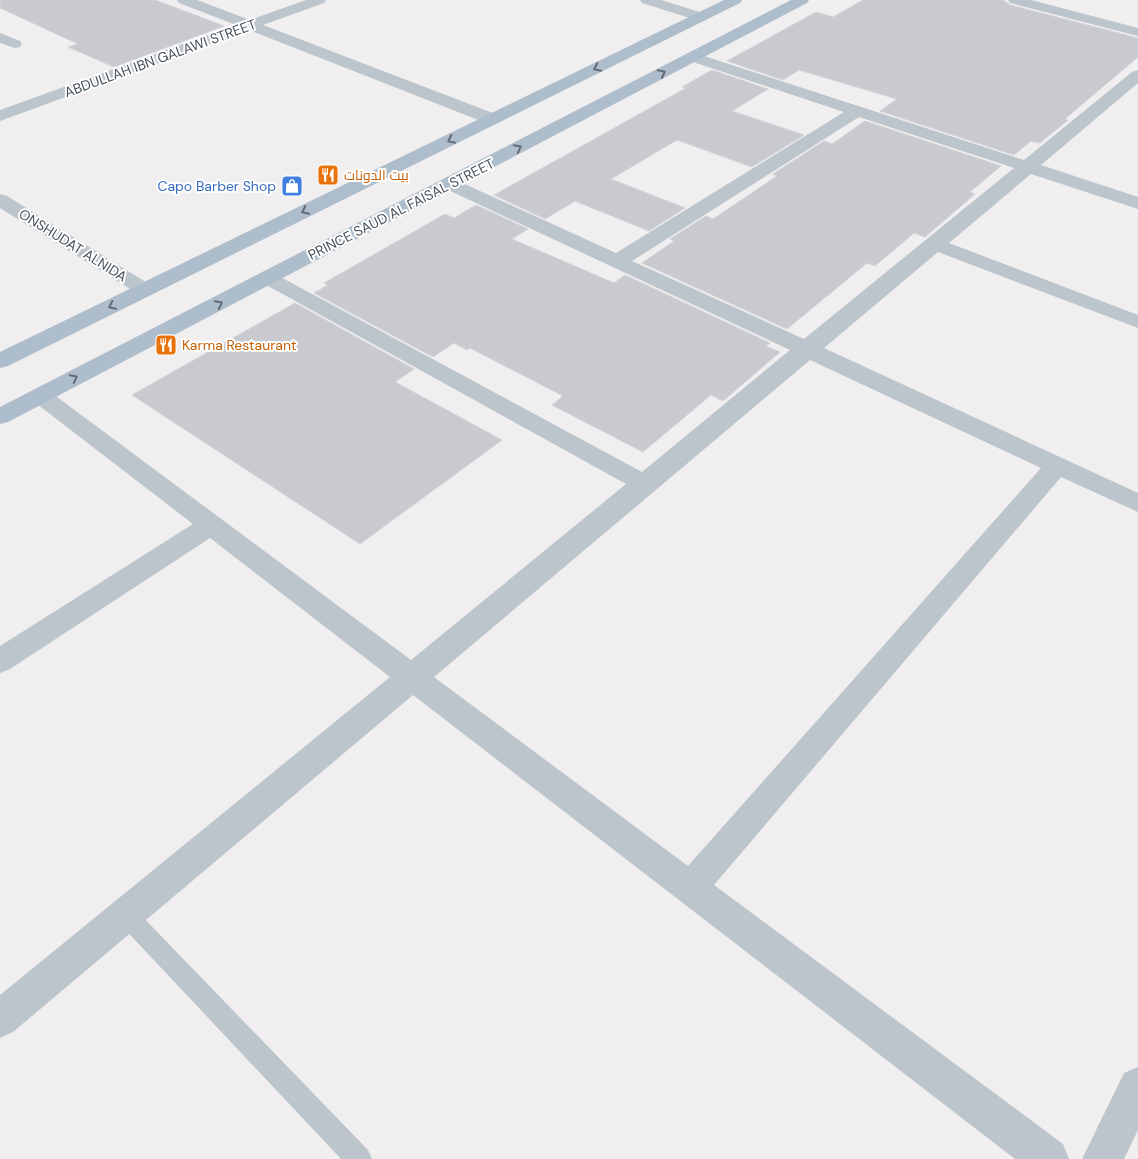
<svg xmlns="http://www.w3.org/2000/svg" width="1138" height="1159" font-family="'DM Sans',Cairo,sans-serif">
  <style>
    .building { fill: #c8cad0; stroke: #d2d4d9 }
    .lines { fill: none; stroke-linecap: round; stroke-linejoin: round }
    .service { fill: #bcc5cc; fill-rule: evenodd }
    .minor { fill: #bcc5cc; fill-rule: evenodd }
    .primary { fill: #aebdcc; fill-rule: evenodd }
    .oneway { stroke: #616c76 }
    .labels { text-anchor: middle; dominant-baseline: central; stroke-width: 4; stroke-linejoin: round; paint-order: stroke }
    .far-street-label { font-size: 14px; fill: #47515a; stroke: #fff }
    .far-food-label { font-size: 14px; fill: #c56008; stroke: #fff; text-anchor: start }
    .far-shop-label { font-size: 14px; fill: #366cbe; stroke: #fff; text-anchor: end }
  </style>
  <rect width="100%" height="100%" fill="#f0eeee"/>
  <g class="building">
    <polygon points="0,0 155,0 224,26 114,67 68,47 78,44 0,8"/>
    <polygon points="863,0 1003,0 1010,5 1138,38 1138,57 1065,119 1068,120 1040,143 1031,141 1014,155 880,111 897,99 799,70 783,80 727,61 816,12 833,17"/>
    <polygon points="712,70 768,89 732,111 804,135 752,167 677,140 611,179 685,208 649,231 575,201 545,219 494,195 686,88 682,87"/>
    <polygon points="865,121 1001,166 970,192 975,194 925,237 914,233 875,266 867,263 787,329 642,263 674,241 670,239 706,216 713,219 777,176 773,174 824,141 832,144"/>
    <polygon points="476,205 528,229 512,239 614,283 625,275 770,343 766,346 780,352 723,401 711,395 643,452 552,405 563,396 470,348 467,350 454,343 433,357 314,293 328,285 324,283 445,214 454,218"/>
    <polygon points="295,303 414,369 395,382 502,440 360,544 132,395"/>
  </g>
  <g class="lines">
    <polygon class="service" points="126,904 134,908 368,1150 372,1159 341,1159 118,922 115,915 118,908"/>
    <g class="minor">
      <polygon points="177,0 197,0 250,20 306,0 326,0 324,3 263,25 498,115 500,119 498,123 486,123 249,30 0,121 0,110 236,25 179,3"/>
      <polygon points="640,0 661,0 706,14 708,17 706,20 696,20 642,3"/>
      <polygon points="1008,0 1031,0 1138,28 1138,36 1010,3"/>
      <polygon points="0,33 20,41 22,44 20,47 15,48 0,43"/>
      <path d="M692,52L1024,160L1132,72L1138,70V83L1041,165L1138,197V209L1031,174L949,243L1138,315V328L938,252L824,348L1138,493V512L1061,477L714,885L1063,1144L1069,1159H1015L413,695L13,1032L0,1038V995L390,677L210,538L10,669L0,673V646L193,524L33,401L29,396L33,391L41,389L49,391L411,660L626,484L261,282L258,278L261,274L268,272L275,274L642,472L790,350L444,188L441,184L444,180L450,179L456,180L616,253L844,112L687,60L684,57L687,54ZM859,117L1014,168L804,339L632,261ZM810,360L1041,468L688,866L434,677Z"/>
      <polygon points="0,194 7,196 152,286 155,290 152,294 145,296 138,294 0,208"/>
      <polygon points="1138,1067 1138,1130 1124,1159 1082,1159 1124,1073"/>
    </g>
    <g class="primary">
      <polygon points="724,0 742,0 740,3 8,366 0,368 0,352"/>
      <polygon points="791,0 809,0 807,3 8,422 0,424 0,407"/>
    </g>
  </g>
  <defs><path id="oneway-chevron" d="M-2-3.5L2.5 0L-2 3.5" fill="none" stroke-width="1.6" stroke-linecap="round" stroke-linejoin="round" transform="scale(1.25)"/></defs>
  <g class="oneway">
    <use href="#oneway-chevron" transform="translate(597 68) rotate(154)"/>
    <use href="#oneway-chevron" transform="translate(662 73) rotate(-28)"/>
    <use href="#oneway-chevron" transform="translate(451 140) rotate(154)"/>
    <use href="#oneway-chevron" transform="translate(518 148) rotate(-28)"/>
    <use href="#oneway-chevron" transform="translate(305 211) rotate(154)"/>
    <use href="#oneway-chevron" transform="translate(219 304) rotate(-27)"/>
    <use href="#oneway-chevron" transform="translate(112 306) rotate(154)"/>
    <use href="#oneway-chevron" transform="translate(74 378) rotate(-27)"/>
  </g>
  <defs>
    <g id="restaurant-square" transform="scale(1.125)"><rect x="-9" y="-9" width="18" height="18" rx="4" fill="#e8710a" stroke="#fff"/><path d="M-5-6h1v4h1v-4h1v4h1v-4h1v5L-1.5 .5V6h-2V.5L-5-1ZM5-6V6H3V1.5H1.5Q1.5-4 5-6Z" fill="#fff"/></g>
    <g id="shop-square" transform="scale(1.125)"><rect x="-9" y="-9" width="18" height="18" rx="4" fill="#3f7fe0" stroke="#fff"/><path d="M-5-2.5h2.3a2.7 3.5 0 0 1 5.4 0H5L5.5 6h-11ZM-1.5-2.5h3a1.5 2.3 0 0 0-3 0Z" fill="#fff"/></g>
  </defs>
  <g fill-rule="evenodd">
    <use href="#restaurant-square" x="328" y="175"/>
    <use href="#shop-square" x="292" y="186"/>
    <use href="#restaurant-square" x="166" y="345"/>
  </g>
  <g class="labels">
    <g class="far-street-label">
      <text transform="translate(160 58) rotate(-20)">ABDULLAH IBN GALAWI STREET</text>
      <text transform="translate(401 209) rotate(-27)">PRINCE SAUD AL FAISAL STREET</text>
      <text transform="translate(73 245) rotate(32)">ONSHUDAT ALNIDA</text>
    </g>
    <g class="far-food-label">
      <text x="344" y="175">بيت الدونات</text>
      <text x="182" y="345">Karma Restaurant</text>
    </g>
    <g class="far-shop-label">
      <text x="276" y="186">Capo Barber Shop</text>
    </g>
  </g>
</svg>
